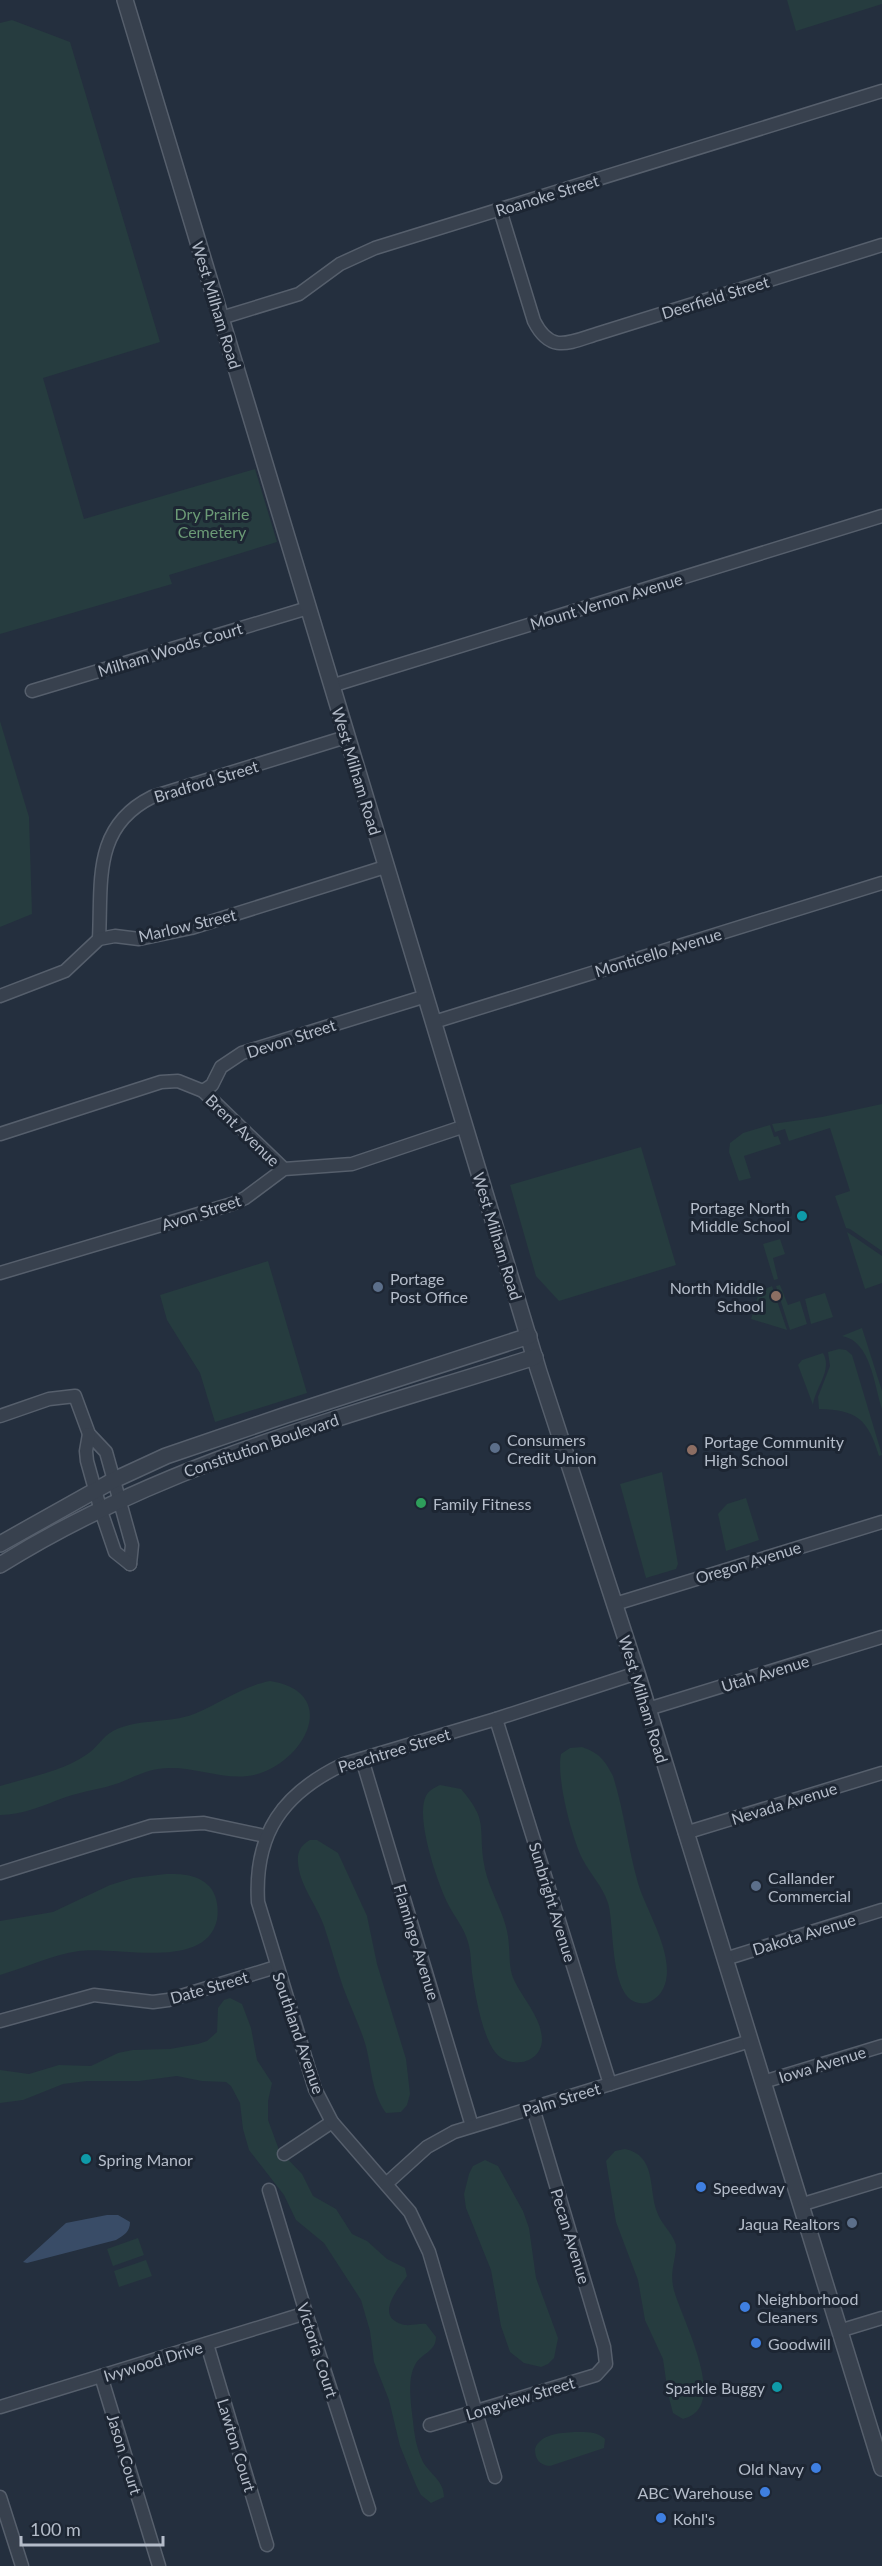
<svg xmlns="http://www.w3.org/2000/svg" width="882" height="2566" font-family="Lato,sans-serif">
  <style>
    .green { fill: #263c3f }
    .water { fill: #394c67 }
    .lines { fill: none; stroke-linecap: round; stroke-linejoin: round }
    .minor-casing { stroke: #565f6c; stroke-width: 15 }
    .tertiary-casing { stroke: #565f6c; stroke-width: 18 }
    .minor { stroke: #38414e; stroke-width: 12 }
    .tertiary { stroke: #38414e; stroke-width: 15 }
    .culture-dot { fill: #0f9aa8; stroke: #1d2633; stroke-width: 2 }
    .service-dot { fill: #5c6f8a; stroke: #1d2633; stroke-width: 2 }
    .education-dot { fill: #8d6e63; stroke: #1d2633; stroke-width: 2 }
    .leisure-dot { fill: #2e9e5b; stroke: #1d2633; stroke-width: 2 }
    .shop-dot { fill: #3f7fe0; stroke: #1d2633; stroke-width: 2 }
    .labels { text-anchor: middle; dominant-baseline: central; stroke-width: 6; stroke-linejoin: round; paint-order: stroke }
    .street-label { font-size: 16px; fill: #b4bcc9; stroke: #1d2633 }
    .park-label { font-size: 16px; fill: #6b9a76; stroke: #1d2633 }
    .poi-label { font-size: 16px; fill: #b4bcc9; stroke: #1d2633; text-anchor: start }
  </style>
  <rect width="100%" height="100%" fill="#242f3e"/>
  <g class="green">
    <polygon points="787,0 882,0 882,4 796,31"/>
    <polygon points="12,20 70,42 160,342 43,378 84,519 255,469 277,542 169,575 172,584 0,634 0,23"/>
    <polygon points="0,721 29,817 32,914 0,927"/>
    <polygon points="882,1104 882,1251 850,1229 846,1228 835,1196 850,1191 830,1128 789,1141 785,1129 775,1132 772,1124 822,1117"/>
    <polygon points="770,1125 774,1137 778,1136 781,1144 744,1156 751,1178 739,1181 729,1152 730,1143 743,1133"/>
    <polygon points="641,1147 676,1265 559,1301 536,1276 510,1185"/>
    <polygon points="847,1232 882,1256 882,1283 865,1289"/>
    <polygon points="780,1239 785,1254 773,1258 778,1279 774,1280 763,1244"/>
    <polygon points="268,1261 307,1393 215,1422 200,1373 167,1320 160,1295"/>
    <polygon points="780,1285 788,1305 800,1301 807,1324 790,1330 776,1286"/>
    <polygon points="772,1286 787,1330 751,1319 759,1292"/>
    <polygon points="825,1293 833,1317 811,1324 805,1299"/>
    <path d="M862,1328L882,1391V1409C874,1385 871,1341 842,1336Z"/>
    <path d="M839,1349L846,1350L852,1355L882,1455L879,1456C868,1419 857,1410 819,1409L818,1397L830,1366L828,1352Z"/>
    <path d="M823,1353C833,1370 815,1388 813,1405L798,1365L802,1360Z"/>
    <polygon points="662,1472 678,1564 676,1569 646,1578 620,1484"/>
    <polygon points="746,1498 759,1540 726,1551 718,1514 727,1504"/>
    <path d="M270,1681C335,1691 311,1751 266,1771C231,1787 195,1763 158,1769C144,1771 132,1778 119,1783C102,1789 83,1791 66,1797C44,1805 23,1815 0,1815V1786C29,1777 61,1772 86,1755C97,1748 102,1737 113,1731C138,1718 168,1724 194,1714C219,1704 243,1686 270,1681Z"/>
    <path d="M582,1747C599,1753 605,1760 613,1776C624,1811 628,1848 638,1883C646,1912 683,1966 659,1995C654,2000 647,2005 639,2003C609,1998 615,1926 608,1903C603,1887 591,1875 583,1860C572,1839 556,1777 561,1754L570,1748Z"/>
    <path d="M440,1785L461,1789C489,1821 478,1828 484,1864C489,1894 508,1915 509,1947C510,1959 509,1971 515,1982C524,2000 542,2019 542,2040C541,2064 509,2070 495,2052C482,2035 475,1994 472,1973C471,1963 471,1952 468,1942C464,1927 453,1915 447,1902C437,1881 415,1817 426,1796C429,1790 434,1788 440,1785Z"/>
    <path d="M310,1840H317L338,1853L367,1916L377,1964L406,2059L410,2094L407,2105L401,2112L386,2113C371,2092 372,2067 365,2043C359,2024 350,2006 343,1987C336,1967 331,1946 324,1926C317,1905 299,1885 298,1862C297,1852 301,1845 310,1840Z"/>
    <path d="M166,1874C182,1874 197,1874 209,1886C217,1894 219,1909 217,1920C205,1971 117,1946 79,1951C52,1955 27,1967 0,1975V1921L53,1912L110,1885L133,1878Z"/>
    <path d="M230,1998L242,2004L251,2028L257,2060L272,2083L268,2101V2120L279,2150L302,2174L313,2196L336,2209L352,2234L367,2241L387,2259L405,2268L407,2276C400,2287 374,2315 401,2324C409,2327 418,2323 426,2324L436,2337C436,2352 421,2353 415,2365C407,2379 411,2405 413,2421C414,2434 417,2450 423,2462C430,2474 444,2481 444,2497L431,2503L421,2495L416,2485L400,2446L389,2400L374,2362L370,2331L361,2300L324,2243L296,2220L284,2195L249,2150L243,2129L240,2103L231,2086L226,2082L202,2081L177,2076L139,2081H87L63,2084L23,2100L0,2103V2070L29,2074L59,2065L91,2066L118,2053L133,2050L170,2049L198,2044L207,2041L217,2032L218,2008L224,2000Z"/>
    <path d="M625,2149C657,2156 648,2188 657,2212C661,2224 672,2232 676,2245C676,2259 670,2271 673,2286C678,2314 733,2407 683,2419L673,2413L668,2394L663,2359L645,2320L638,2280L616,2222L606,2161L615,2151Z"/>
    <polygon points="485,2160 498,2166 523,2211 529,2228 536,2278 558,2338 554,2358 548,2364 541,2367 524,2363 510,2352 501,2326 491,2270 466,2208 464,2194 469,2174 473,2166"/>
    <polygon points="138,2238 144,2255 113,2266 107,2249"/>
    <polygon points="146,2260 152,2276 119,2287 114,2271"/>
    <path d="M574,2432C585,2432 597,2431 605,2439L604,2448L550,2466C539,2465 535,2459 535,2449C540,2434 560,2433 574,2432Z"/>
  </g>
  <path class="water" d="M107,2215H118L130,2222C130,2232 124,2235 116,2240L27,2263L23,2262L66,2223Z"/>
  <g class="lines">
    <g class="minor-casing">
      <g id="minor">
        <path d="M500,210L534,321C551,355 570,342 600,333L882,245"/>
        <polyline points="221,318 299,294 340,264 375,248 882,91"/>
        <polyline points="331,686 882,516"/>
        <polyline points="32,691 308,608"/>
        <path d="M99,939C102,882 92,827 152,797L346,737"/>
        <polyline points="0,996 65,971 99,939 115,936 139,939 191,928 385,867"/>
        <polyline points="434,1022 882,883"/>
        <polyline points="203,1091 284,1169"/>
        <polyline points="0,1134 161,1082 178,1081 203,1091 212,1085 221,1067 242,1053 426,996"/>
        <polyline points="0,1273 232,1204 245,1198 284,1169 352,1164 465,1126"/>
        <polyline points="0,1416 49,1399 75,1396 89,1434 106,1452 132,1545 130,1564"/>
        <polyline points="89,1434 86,1451 87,1461 101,1511 115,1552 130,1564"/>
        <polyline points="615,1604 882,1522"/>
        <polyline points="648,1709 882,1637"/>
        <polyline points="496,1719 610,2084"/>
        <polyline points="362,1759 472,2126"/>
        <polyline points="685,1833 882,1773"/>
        <polyline points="0,1873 151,1826 204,1823 265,1836"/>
        <polyline points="725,1959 882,1910"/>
        <polyline points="0,2021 94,1995 153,2002 168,2000 276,1967"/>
        <polyline points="763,2082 882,2046"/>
        <polyline points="284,2154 332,2122"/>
        <polyline points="386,2184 427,2147 454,2132 750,2041"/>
        <polyline points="269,2190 306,2313 369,2509"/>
        <polyline points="800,2205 882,2180"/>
        <polyline points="839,2331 882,2318"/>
        <polyline points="207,2344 267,2545"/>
        <polyline points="101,2376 159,2566"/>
        <polyline points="0,2407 306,2313"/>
        <polyline points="430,2425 596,2375 606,2364 604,2347 533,2108"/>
        <path d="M495,2477L429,2252L410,2212L332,2122L315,2089L258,1902C254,1833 283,1793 344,1764L496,1719L637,1673"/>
        <polyline points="0,2497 22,2566"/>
      </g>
    </g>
    <g class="tertiary-casing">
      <g id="tertiary">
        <polyline points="125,0 539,1372 637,1673 882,2468"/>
        <polyline points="0,1544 114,1480 166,1456 286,1415 529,1336"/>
        <path d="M0,1565C164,1462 352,1415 535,1357"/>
      </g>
    </g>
    <use href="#minor" class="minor"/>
    <use href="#tertiary" class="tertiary"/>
  </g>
  <g class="culture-dot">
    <circle cx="802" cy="1216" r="6"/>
    <circle cx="86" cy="2159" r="6"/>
    <circle cx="777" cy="2387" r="6"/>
  </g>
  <g class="service-dot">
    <circle cx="378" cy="1287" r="6"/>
    <circle cx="495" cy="1448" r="6"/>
    <circle cx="756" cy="1886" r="6"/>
    <circle cx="852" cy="2223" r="6"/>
  </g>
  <g class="education-dot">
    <circle cx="776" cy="1296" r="6"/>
    <circle cx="692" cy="1450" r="6"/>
  </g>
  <circle class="leisure-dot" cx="421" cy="1503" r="6"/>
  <g class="shop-dot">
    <circle cx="701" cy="2187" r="6"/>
    <circle cx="745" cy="2307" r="6"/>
    <circle cx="756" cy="2343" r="6"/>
    <circle cx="816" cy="2468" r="6"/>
    <circle cx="765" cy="2492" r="6"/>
    <circle cx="661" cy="2518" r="6"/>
  </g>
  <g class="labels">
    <g class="street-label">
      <text transform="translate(547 195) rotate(-17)">Roanoke Street</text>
      <text transform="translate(715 297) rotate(-17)">Deerfield Street</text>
      <text transform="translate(217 305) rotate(73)">West Milham Road</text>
      <text transform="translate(606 601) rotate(-17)">Mount Vernon Avenue</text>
      <text transform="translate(170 649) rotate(-17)">Milham Woods Court</text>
      <text transform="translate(357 771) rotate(73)">West Milham Road</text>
      <text transform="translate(206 781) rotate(-17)">Bradford Street</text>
      <text transform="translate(187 925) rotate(-13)">Marlow Street</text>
      <text transform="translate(658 952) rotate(-17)">Monticello Avenue</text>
      <text transform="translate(291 1038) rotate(-18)">Devon Street</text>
      <text transform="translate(243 1130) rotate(44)">Brent Avenue</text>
      <text transform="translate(201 1212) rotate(-18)">Avon Street</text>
      <text transform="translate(498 1236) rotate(73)">West Milham Road</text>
      <text transform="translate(261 1445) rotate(-19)">Constitution Boulevard</text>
      <text transform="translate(748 1562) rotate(-17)">Oregon Avenue</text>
      <text transform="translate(765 1673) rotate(-17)">Utah Avenue</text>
      <text transform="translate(644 1699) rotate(73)">West Milham Road</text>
      <text transform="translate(394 1750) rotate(-17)">Peachtree Street</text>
      <text transform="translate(784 1803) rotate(-17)">Nevada Avenue</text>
      <text transform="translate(553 1902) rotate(73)">Sunbright Avenue</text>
      <text transform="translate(804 1934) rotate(-17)">Dakota Avenue</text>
      <text transform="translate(417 1942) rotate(73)">Flamingo Avenue</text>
      <text transform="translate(209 1987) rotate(-16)">Date Street</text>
      <text transform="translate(299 2033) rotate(71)">Southland Avenue</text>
      <text transform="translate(822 2064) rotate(-17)">Iowa Avenue</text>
      <text transform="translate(561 2099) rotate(-17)">Palm Street</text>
      <text transform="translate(571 2236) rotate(73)">Pecan Avenue</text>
      <text transform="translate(318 2350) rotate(72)">Victoria Court</text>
      <text transform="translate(153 2361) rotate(-17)">Ivywood Drive</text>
      <text transform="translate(520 2398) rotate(-17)">Longview Street</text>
      <text transform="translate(237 2445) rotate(73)">Lawton Court</text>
      <text transform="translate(125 2454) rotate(73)">Jason Court</text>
    </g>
    <g class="park-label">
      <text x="212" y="513">Dry Prairie<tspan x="212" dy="18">Cemetery</tspan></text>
    </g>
    <g class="poi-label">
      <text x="790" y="1207" text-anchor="end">Portage North<tspan x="790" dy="18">Middle School</tspan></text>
      <text x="390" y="1278">Portage<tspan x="390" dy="18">Post Office</tspan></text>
      <text x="764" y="1287" text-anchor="end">North Middle<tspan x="764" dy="18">School</tspan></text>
      <text x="507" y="1439">Consumers<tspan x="507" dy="18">Credit Union</tspan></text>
      <text x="704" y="1441">Portage Community<tspan x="704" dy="18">High School</tspan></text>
      <text x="433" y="1503">Family Fitness</text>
      <text x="768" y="1877">Callander<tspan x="768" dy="18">Commercial</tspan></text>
      <text x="98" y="2159">Spring Manor</text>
      <text x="713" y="2187">Speedway</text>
      <text x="840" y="2223" text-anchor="end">Jaqua Realtors</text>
      <text x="757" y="2298">Neighborhood<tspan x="757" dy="18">Cleaners</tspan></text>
      <text x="768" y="2343">Goodwill</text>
      <text x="765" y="2387" text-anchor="end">Sparkle Buggy</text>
      <text x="804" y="2468" text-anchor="end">Old Navy</text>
      <text x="753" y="2492" text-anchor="end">ABC Warehouse</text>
      <text x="673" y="2518">Kohl's</text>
    </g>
  </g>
  <path d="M21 2536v9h142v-9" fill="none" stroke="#b4bcc9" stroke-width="3"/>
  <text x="30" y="2536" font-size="18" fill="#b4bcc9" stroke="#1d2633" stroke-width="4.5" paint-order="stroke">100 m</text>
</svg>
